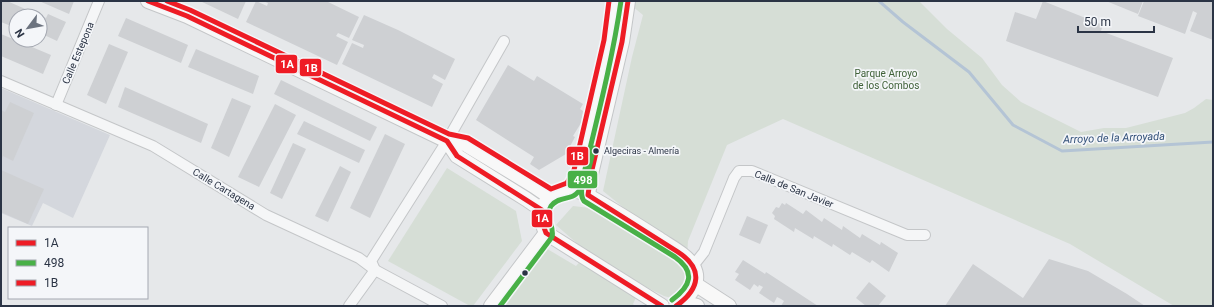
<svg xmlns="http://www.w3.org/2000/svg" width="1214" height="307" font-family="Roboto,sans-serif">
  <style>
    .built { fill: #d4d7dd }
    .green { fill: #d6ded6 }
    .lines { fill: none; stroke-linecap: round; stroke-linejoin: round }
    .stream { stroke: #b4c4d5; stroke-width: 3 }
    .building { fill: #ced0d3 }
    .street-casing { stroke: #c4c6c8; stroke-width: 12 }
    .secondary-casing { stroke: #c4c6c8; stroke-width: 16 }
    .street { stroke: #f5f6f7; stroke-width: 10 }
    .secondary { stroke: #f8f8f8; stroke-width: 14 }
    .bus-1-casing { stroke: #f4f6f9; stroke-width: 8 }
    .bus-2-casing { stroke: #f4f6f9; stroke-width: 8 }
    .bus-3-casing { stroke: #f4f6f9; stroke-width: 8 }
    .bus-1 { stroke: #ee1c25; stroke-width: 5 }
    .bus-2 { stroke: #48b047; stroke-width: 5 }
    .bus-3 { stroke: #ee1c25; stroke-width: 5 }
    .bus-dot { fill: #2b3445; stroke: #f4f6f9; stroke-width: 1.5 }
    .labels { text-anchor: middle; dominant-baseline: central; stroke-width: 3.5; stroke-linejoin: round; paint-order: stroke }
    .bus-label { font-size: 9px; fill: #2b3445; stroke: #f4f6f9; text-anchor: start }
    .street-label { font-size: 10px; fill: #2b3445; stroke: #f4f6f9 }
    .park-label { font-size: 10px; fill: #3f6138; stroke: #f4f6f9 }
    .water-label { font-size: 11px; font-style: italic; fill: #34527a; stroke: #f4f6f9 }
    .line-badge { stroke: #f4f6f9; stroke-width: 1.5 }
    .badge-label { font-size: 11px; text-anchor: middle; font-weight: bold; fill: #fff }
  </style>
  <rect width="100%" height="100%" fill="#e6e8ea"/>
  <polygon class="built" points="1,88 110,135 73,218 43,203 32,226 1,213"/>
  <g class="green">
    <polygon points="626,1 919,1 947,29 982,58 1002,85 1021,102 1081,132 1104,128 1126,128 1185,113 1194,108 1206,99 1213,100 1213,306 1174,306 1070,244 783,119 727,145 688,241 685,289 675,299 664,296 642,285 633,304 635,306 500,306 544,247 576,266 588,253 556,225 573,206 590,208 629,231 639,220 603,191 632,57 643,15"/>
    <polygon points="447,168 516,211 522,241 473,306 470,306 388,261"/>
  </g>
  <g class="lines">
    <polyline class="stream" points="879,1 903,22 969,72 1013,125 1062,151 1213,142"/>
  </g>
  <g class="building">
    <polygon points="1,1 7,1 46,18 48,14 66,22 57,41 40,33 40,16 16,16 16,28 1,22"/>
    <polygon points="39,1 74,1 69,14"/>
    <polygon points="200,1 246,1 238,19"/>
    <polygon points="256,1 267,6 268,3 263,1 326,1 359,17 349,38 338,33 336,36 348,42 337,65 246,22"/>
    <polygon points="1043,1 1103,25 1101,31 1173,58 1158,97 1006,41 1015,12 1036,19"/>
    <polygon points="1106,1 1143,1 1138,14"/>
    <polygon points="1144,1 1213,1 1213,40 1190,31 1197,13 1193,11 1185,34 1138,16"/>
    <polygon points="364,15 398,30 455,59 445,80 434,74 432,78 443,84 432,107 342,64 352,43 363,48 364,45 352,40"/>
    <polygon points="126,18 188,45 181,63 118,36"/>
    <polygon points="1,34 51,55 43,74 1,56"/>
    <polygon points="109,44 128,52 106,104 87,95"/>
    <polygon points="196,49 259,76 253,94 188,67"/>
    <polygon points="508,65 534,81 537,76 583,104 580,109 583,111 581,123 573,136 575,137 566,154 539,170 530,164 534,157 476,120"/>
    <polygon points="281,80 377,127 370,141 274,94"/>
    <polygon points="125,87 208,124 201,143 118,107"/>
    <polygon points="232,98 251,106 229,157 211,148"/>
    <polygon points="10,102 34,113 13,161 3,156 1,161 1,110 5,112"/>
    <polygon points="275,104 296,115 259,187 238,177"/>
    <polygon points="304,121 365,150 359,163 297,134"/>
    <polygon points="385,134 405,144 370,218 350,208"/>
    <polygon points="293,143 306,149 282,199 270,193"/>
    <polygon points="340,166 351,172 328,222 315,216"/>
    <polygon points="1,170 44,189 28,224 1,212"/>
    <polygon points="782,203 785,205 786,203 803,214 806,210 822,222 824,218 842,230 843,226 860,238 862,234 880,245 881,242 898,253 889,272 872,260 870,263 852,252 850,255 833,244 832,247 814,236 813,239 795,228 794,232 774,219 775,216 772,213 776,207 779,208"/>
    <polygon points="747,216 768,225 760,244 739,235"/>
    <polygon points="1049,259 1088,271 1127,294 1145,306 945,306 973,264 1023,298"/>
    <polygon points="743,260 765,274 766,272 818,306 781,306 784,301 781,299 777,297 774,303 759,293 763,287 759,285 758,287 754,284 750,290 735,280 739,274 735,272"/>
    <polygon points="869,282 886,296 878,306 866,306 856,298"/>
  </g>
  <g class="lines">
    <g class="street-casing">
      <g id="street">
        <polyline points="1,81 153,146 266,215 359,258 375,270 442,306"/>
        <polyline points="56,105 99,1"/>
        <polyline points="693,266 704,252 734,178 739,171 752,171 907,235 925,235"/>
        <polyline points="349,306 375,270 371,261 447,141 504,41"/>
      </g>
    </g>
    <g class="secondary-casing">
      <g id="secondary">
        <polyline points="148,1 187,16 447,141 465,144 534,186 550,197"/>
        <polyline points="447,141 457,156 526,199 542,210"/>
        <polyline points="572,189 581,172 611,41 616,1"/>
        <polyline points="588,195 591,174 622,42 628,1"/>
        <polyline points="695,284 729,306"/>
        <polyline points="683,302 697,306"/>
        <polyline points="491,306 546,233"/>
        <path d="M662,306L546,233C533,206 553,183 581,192C608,206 634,223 659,239C669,246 687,255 693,266C702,282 690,297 676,306"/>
      </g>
    </g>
    <use href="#street" class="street"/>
    <use href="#secondary" class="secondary"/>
    <g class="bus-1-casing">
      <g id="bus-1">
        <polyline points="148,1 187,16 447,141 457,156 542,210 542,222 546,233 662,306"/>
        <path d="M628,1L622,42L591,174L588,195L678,252C704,269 700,289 676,306"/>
      </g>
    </g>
    <g class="bus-2-casing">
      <g id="bus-2">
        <path d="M621,1C613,56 599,111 586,165C584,174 578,194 584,201L675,257C696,272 691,286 672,300"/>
        <path d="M500,306L552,237C555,226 544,217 551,206C559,196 570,200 576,194C586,187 591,159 594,148"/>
      </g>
    </g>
    <g class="bus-3-casing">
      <polyline id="bus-3" points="167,1 190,10 449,134 468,138 551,189 567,183 574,170 604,40 609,1"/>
    </g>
    <use href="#bus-1" class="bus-1"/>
    <use href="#bus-2" class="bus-2"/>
    <use href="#bus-3" class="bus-3"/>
  </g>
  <g class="bus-dot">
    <circle cx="596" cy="151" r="3.5"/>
    <circle cx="525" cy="273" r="3.5"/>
  </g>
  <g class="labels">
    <g class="bus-label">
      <text x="604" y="151">Algeciras - Almería</text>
    </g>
    <g class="street-label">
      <text transform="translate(78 53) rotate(-67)">Calle Estepona</text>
      <text transform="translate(224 189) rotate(31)">Calle Cartagena</text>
      <text transform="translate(794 189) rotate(22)">Calle de San Javier</text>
    </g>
    <g class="park-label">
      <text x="886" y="73">Parque Arroyo<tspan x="886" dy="12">de los Combos</tspan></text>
    </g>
    <g class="water-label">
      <text transform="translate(1114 138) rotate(-2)">Arroyo de la Arroyada</text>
    </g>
  </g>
  <g class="line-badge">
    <rect x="275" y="54" width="23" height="20" rx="4" fill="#ee1c25"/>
    <rect x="299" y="58" width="23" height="19" rx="4" fill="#ee1c25"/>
    <rect x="566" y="146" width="23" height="20" rx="4" fill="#ee1c25"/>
    <rect x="567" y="170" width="31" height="19" rx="4" fill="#48b047"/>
    <rect x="531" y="209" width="22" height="19" rx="4" fill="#ee1c25"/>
  </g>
  <g class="badge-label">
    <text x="287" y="68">1A</text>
    <text x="311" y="72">1B</text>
    <text x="577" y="160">1B</text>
    <text x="583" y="184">498</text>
    <text x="542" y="222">1A</text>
  </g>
  <rect width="1214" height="307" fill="none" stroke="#2b3445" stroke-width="4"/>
  <rect x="8" y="227" width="140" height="72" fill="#f4f6f9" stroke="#a4a8b1"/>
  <rect x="16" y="240" width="20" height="6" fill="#ee1c25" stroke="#a4a8b1"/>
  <text x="44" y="247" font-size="12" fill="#2b3445">1A</text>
  <rect x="16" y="260" width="20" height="6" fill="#48b047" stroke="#a4a8b1"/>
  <text x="44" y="267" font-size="12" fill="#2b3445">498</text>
  <rect x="16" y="280" width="20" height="6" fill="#ee1c25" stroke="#a4a8b1"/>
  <text x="44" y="287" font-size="12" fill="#2b3445">1B</text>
  <g transform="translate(28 28) rotate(238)"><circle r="19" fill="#f4f6f9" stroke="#a4a8b1"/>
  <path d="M0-3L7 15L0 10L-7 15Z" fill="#6c737f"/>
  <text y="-6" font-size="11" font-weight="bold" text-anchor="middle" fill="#2b3445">N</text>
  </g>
  <path d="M1078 26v6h76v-6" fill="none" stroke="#2b3445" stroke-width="2"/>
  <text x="1084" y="26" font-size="12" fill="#2b3445" stroke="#f4f6f9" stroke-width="3" paint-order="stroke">50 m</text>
</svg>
